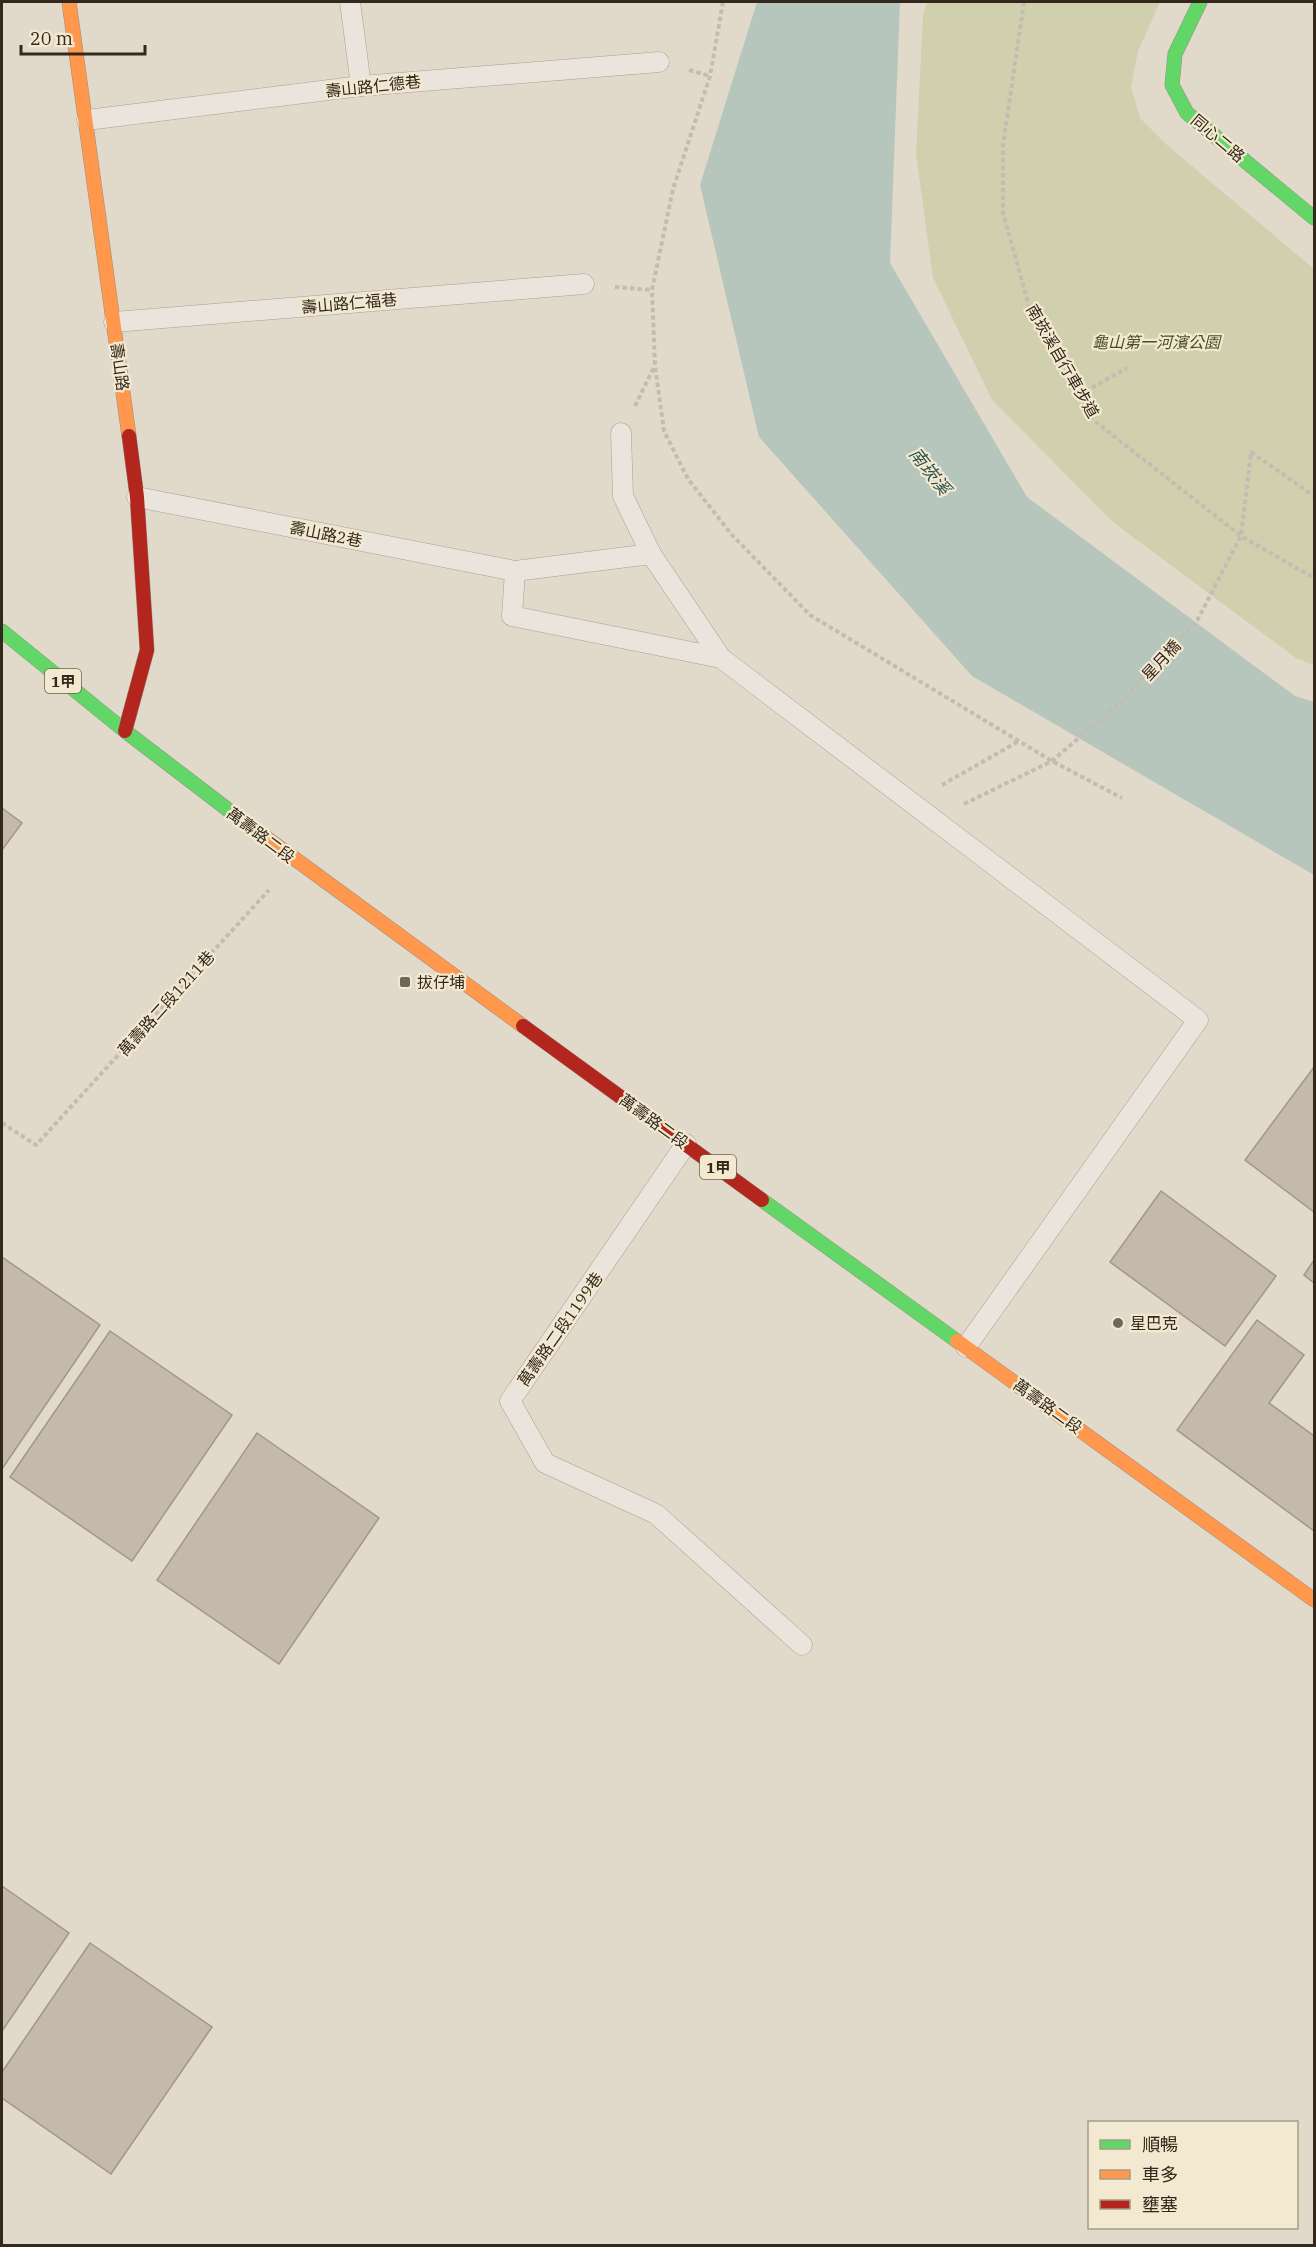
<svg xmlns="http://www.w3.org/2000/svg" width="1316" height="2247" font-family="'IBM Plex Serif','Noto Sans TC',serif">
  <style>
    .green { fill: #d0d0ae }
    .water { fill: #b6c6bc }
    .building { fill: #c5b9ac; stroke: #a1968b; stroke-width: 1.5 }
    .lines { fill: none; stroke-linecap: round; stroke-linejoin: round }
    .lane-casing { stroke: #a69f94; stroke-width: 21 }
    .fast-casing { stroke: #968f84; stroke-width: 15 }
    .slow-casing { stroke: #968f84; stroke-width: 15 }
    .jam-casing { stroke: #968f84; stroke-width: 15 }
    .path { stroke: #c2bcb3; stroke-width: 4; stroke-dasharray: 4.5 3; stroke-linecap: butt }
    .lane { stroke: #eae5dc; stroke-width: 20 }
    .fast { stroke: #63d668; stroke-width: 14 }
    .slow { stroke: #ff974d; stroke-width: 14 }
    .jam { stroke: #b3261e; stroke-width: 14 }
    .poi-dot { fill: #71665a; stroke: #f3e9d0; stroke-width: 2 }
    .labels { text-anchor: middle; dominant-baseline: central; stroke-width: 4.5; stroke-linejoin: round; paint-order: stroke }
    .shield { fill: #f3e9d0; stroke: #6d6253; stroke-width: 1.5 }
    .shield-label { font-size: 15px; font-weight: bold; fill: #34281d }
    .street-label { font-size: 16px; fill: #34281d; stroke: #f3e9d0 }
    .park-label { font-size: 16px; font-style: italic; fill: #454f25; stroke: #f3e9d0 }
    .poi-label { font-size: 16px; fill: #34281d; stroke: #f3e9d0; text-anchor: start }
    .water-label { font-size: 18px; font-style: italic; fill: #2d5350; stroke: #f3e9d0 }
  </style>
  <rect width="100%" height="100%" fill="#e1dacb"/>
  <polygon class="green" points="927,2 1160,2 1138,51 1131,87 1140,118 1167,145 1314,269 1314,665 1296,658 1114,523 992,400 933,278 916,154 923,15"/>
  <polygon class="water" points="757,2 900,2 890,263 1027,497 1295,696 1314,702 1314,875 972,676 759,437 700,185"/>
  <g class="building">
    <polygon points="2,808 22,823 2,850"/>
    <polygon points="1314,1067 1314,1212 1245,1160"/>
    <polygon points="1161,1191 1276,1276 1225,1346 1110,1262"/>
    <polygon points="2,1257 100,1325 2,1469"/>
    <polygon points="1314,1260 1314,1283 1304,1275"/>
    <polygon points="1257,1320 1304,1355 1269,1403 1314,1436 1314,1531 1177,1430"/>
    <polygon points="110,1331 232,1415 132,1561 10,1477"/>
    <polygon points="257,1433 379,1518 279,1664 157,1580"/>
    <polygon points="2,1886 69,1933 2,2031"/>
    <polygon points="90,1943 212,2027 111,2174 2,2098 2,2072"/>
  </g>
  <g class="lines">
    <g class="lane-casing">
      <g id="lane">
        <polyline points="350,2 361,86"/>
        <polyline points="87,120 361,86 659,62"/>
        <polyline points="114,322 584,284"/>
        <polyline points="621,433 623,496 651,554 721,658"/>
        <polyline points="137,497 515,571"/>
        <polyline points="651,554 515,571 512,616 721,658 1198,1020 966,1347"/>
        <polyline points="686,1144 510,1401 545,1463 656,1514 802,1645"/>
      </g>
    </g>
    <g class="fast-casing">
      <g id="fast">
        <polyline points="1200,2 1175,54 1172,85 1187,113 1314,218"/>
        <polyline points="2,631 125,731 235,815"/>
        <polyline points="762,1200 957,1341"/>
      </g>
    </g>
    <g class="slow-casing">
      <g id="slow">
        <polyline points="69,2 129,436"/>
        <polyline points="235,815 523,1026"/>
        <polyline points="957,1341 1314,1600"/>
      </g>
    </g>
    <g class="jam-casing">
      <g id="jam">
        <polyline points="125,731 147,650 137,497 129,436"/>
        <polyline points="523,1026 762,1200"/>
      </g>
    </g>
    <g class="path">
      <polyline points="723,2 710,76 673,189 652,290 655,366 664,431 688,479 732,535 810,615 1052,761 1122,798"/>
      <polyline points="1024,2 1003,145 1003,213 1029,306 1092,419 1241,536 1314,578"/>
      <polyline points="689,70 710,76"/>
      <polyline points="615,287 652,290"/>
      <polyline points="1079,395 1127,368"/>
      <polyline points="635,406 654,367"/>
      <polyline points="942,785 1019,741"/>
      <polyline points="964,804 1052,761 1123,700 1198,619 1241,536 1251,452 1314,496"/>
      <polyline points="2,1123 36,1145 269,890"/>
    </g>
    <use href="#lane" class="lane"/>
    <use href="#fast" class="fast"/>
    <use href="#slow" class="slow"/>
    <use href="#jam" class="jam"/>
  </g>
  <g class="poi-dot">
    <rect x="399" y="976" width="12" height="12" rx="3"/>
    <circle cx="1118" cy="1323" r="6"/>
  </g>
  <g class="labels">
    <g class="shield">
      <rect x="45" y="669" width="36" height="24" rx="4.5"/>
      <rect x="700" y="1155" width="36" height="24" rx="4.5"/>
    </g>
    <g class="shield-label">
      <text x="63" y="681">1甲</text>
      <text x="718" y="1167">1甲</text>
    </g>
    <g class="street-label">
      <text transform="translate(373 86) rotate(-6)">壽山路仁德巷</text>
      <text transform="translate(1218 138) rotate(40)">同心二路</text>
      <text transform="translate(349 303) rotate(-5)">壽山路仁福巷</text>
      <text transform="translate(1063 361) rotate(60)">南崁溪自行車步道</text>
      <text transform="translate(120 367) rotate(82)">壽山路</text>
      <text transform="translate(326 534) rotate(11)">壽山路2巷</text>
      <text transform="translate(1161 660) rotate(-47)">星月橋</text>
      <text transform="translate(261 835) rotate(37)">萬壽路二段</text>
      <text transform="translate(166 1003) rotate(-48)">萬壽路二段1211巷</text>
      <text transform="translate(654 1121) rotate(36)">萬壽路二段</text>
      <text transform="translate(560 1329) rotate(-55)">萬壽路二段1199巷</text>
      <text transform="translate(1048 1406) rotate(36)">萬壽路二段</text>
    </g>
    <g class="park-label">
      <text x="1156" y="342">龜山第一河濱公園</text>
    </g>
    <g class="poi-label">
      <text x="417" y="982">拔仔埔</text>
      <text x="1130" y="1323">星巴克</text>
    </g>
    <g class="water-label">
      <text transform="translate(930 471) rotate(52)">南崁溪</text>
    </g>
  </g>
  <rect width="1316" height="2247" fill="none" stroke="#34281d" stroke-width="6"/>
  <rect x="1088" y="2121" width="210" height="108" fill="#f3e9d0" stroke="#a79c88" stroke-width="1.5"/>
  <rect x="1100" y="2140" width="30" height="9" fill="#63d668" stroke="#a79c88" stroke-width="1.5"/>
  <text x="1142" y="2151" font-size="18" fill="#34281d">順暢</text>
  <rect x="1100" y="2170" width="30" height="9" fill="#ff974d" stroke="#a79c88" stroke-width="1.5"/>
  <text x="1142" y="2181" font-size="18" fill="#34281d">車多</text>
  <rect x="1100" y="2200" width="30" height="9" fill="#b3261e" stroke="#a79c88" stroke-width="1.5"/>
  <text x="1142" y="2211" font-size="18" fill="#34281d">壅塞</text>
  <path d="M21 45v9h124v-9" fill="none" stroke="#34281d" stroke-width="3"/>
  <text x="30" y="45" font-size="18" fill="#34281d" stroke="#f3e9d0" stroke-width="4.5" paint-order="stroke">20 m</text>
</svg>
